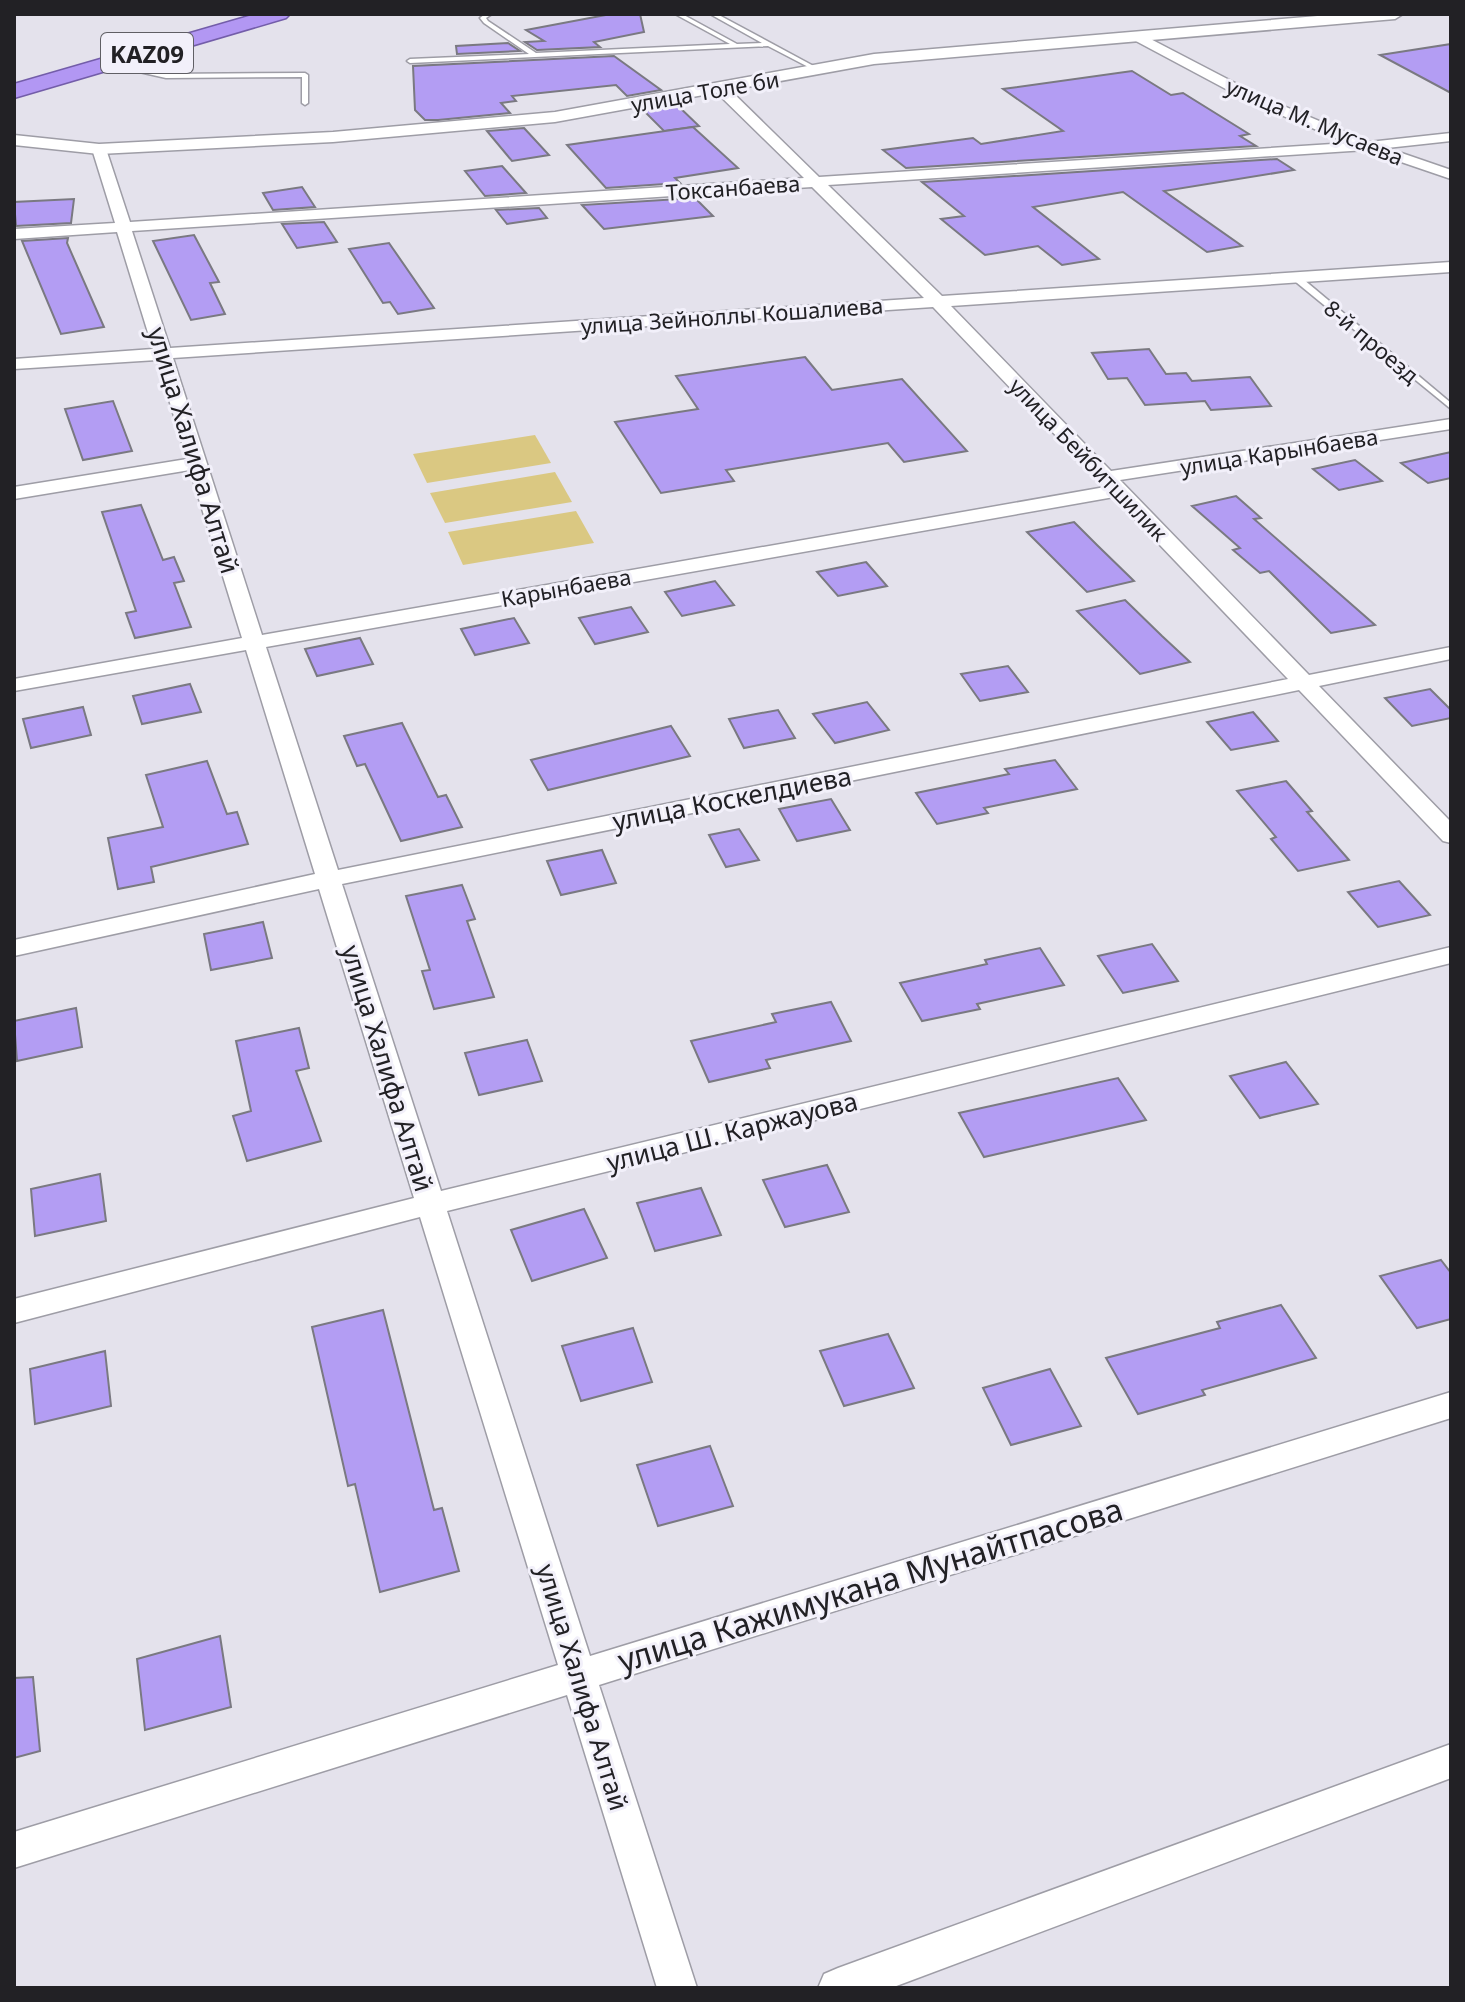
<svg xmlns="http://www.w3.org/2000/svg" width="1465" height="2002" font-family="'Noto Sans',sans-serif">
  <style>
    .green { fill: #dac882 }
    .building { fill: #b39df3; stroke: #7a7981; stroke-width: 2 }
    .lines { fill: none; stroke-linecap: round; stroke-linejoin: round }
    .service-casing { stroke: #9e9da6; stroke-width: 3 }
    .minor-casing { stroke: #9e9da6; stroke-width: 3 }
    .tertiary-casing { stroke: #9e9da6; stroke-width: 3 }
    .trunk-casing { stroke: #735da9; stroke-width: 3 }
    .service { fill: #fff; fill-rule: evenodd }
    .minor { fill: #fff; fill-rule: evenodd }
    .tertiary { fill: #fff; fill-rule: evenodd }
    .trunk { fill: #b297f3; fill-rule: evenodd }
    .labels { text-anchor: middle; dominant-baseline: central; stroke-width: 6; stroke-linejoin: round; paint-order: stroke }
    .far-street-label { font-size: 22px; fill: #222125; stroke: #f2f0fa }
    .shield { fill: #f2f0fa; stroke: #605f65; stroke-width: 2 }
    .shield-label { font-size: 24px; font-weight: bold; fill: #222125 }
    .street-label { font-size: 26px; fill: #222125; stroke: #f2f0fa }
    .near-street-label { font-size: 32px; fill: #222125; stroke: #f2f0fa }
  </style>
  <rect width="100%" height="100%" fill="#e4e2ec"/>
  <g class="green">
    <polygon points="535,435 551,463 427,483 413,454"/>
    <polygon points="555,472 572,502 445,523 430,493"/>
    <polygon points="576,511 594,543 463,565 448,532"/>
  </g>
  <g class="building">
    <polygon points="611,14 640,14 644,32 594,42 600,47 537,50 525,42 544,41 526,30"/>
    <polygon points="508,43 520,51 457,54 456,46"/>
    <polygon points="1451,44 1451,93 1380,55"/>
    <polygon points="614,56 661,90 627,96 616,85 512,96 516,101 501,103 510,113 438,120 425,120 415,110 413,66"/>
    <polygon points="1132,71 1171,95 1183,93 1249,134 1240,136 1256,146 906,168 883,150 973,138 981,144 1063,131 1003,89"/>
    <polygon points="675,103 699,126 664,131 642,109"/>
    <polygon points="693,127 738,168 675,178 680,183 606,188 567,145"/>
    <polygon points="524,128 549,155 512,161 487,131"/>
    <polygon points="1277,159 1294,170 1164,191 1242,246 1207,252 1123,192 1033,207 1099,259 1062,265 1038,246 985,255 941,219 964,216 922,182"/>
    <polygon points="502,166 526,193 485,196 465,171"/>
    <polygon points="302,187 315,207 273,210 263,193"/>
    <polygon points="695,198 713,216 604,229 582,205"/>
    <polygon points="74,199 71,223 16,226 14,202"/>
    <polygon points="539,208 547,218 507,224 496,210"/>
    <polygon points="324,222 337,242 297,248 282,224"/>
    <polygon points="194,235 219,282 210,283 225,314 191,320 153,241"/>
    <polygon points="68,238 67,243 104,327 61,334 22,241"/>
    <polygon points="389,243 434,308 398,314 390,302 383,303 349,249"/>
    <polygon points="1149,349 1166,374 1186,373 1192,381 1250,377 1271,406 1211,410 1205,401 1145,405 1127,378 1108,379 1092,353"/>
    <polygon points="805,357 832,390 902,379 967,451 904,462 888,443 726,470 734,481 661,493 615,422 698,409 676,376"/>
    <polygon points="113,401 132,451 83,460 65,409"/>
    <polygon points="1451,452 1451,478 1428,483 1401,463"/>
    <polygon points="1355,460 1382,481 1339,490 1313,469"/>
    <polygon points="1236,496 1261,518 1254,519 1375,625 1331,633 1269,571 1260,573 1233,550 1240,548 1192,506"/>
    <polygon points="141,505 163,560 174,557 184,581 174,583 191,627 135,638 126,613 136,611 102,512"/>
    <polygon points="1074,522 1097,545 1134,581 1087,592 1027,532"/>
    <polygon points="866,562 887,586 838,596 817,572"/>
    <polygon points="715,581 734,605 682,616 665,592"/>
    <polygon points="1125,600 1162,636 1190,662 1140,674 1077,611"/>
    <polygon points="631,607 648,632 595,644 579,618"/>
    <polygon points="514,618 529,643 475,655 461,629"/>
    <polygon points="360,638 373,664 317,676 305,649"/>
    <polygon points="1008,666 1028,692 980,701 961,674"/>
    <polygon points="190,684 201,712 142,724 133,696"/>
    <polygon points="1430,689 1451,710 1451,718 1412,726 1385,698"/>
    <polygon points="867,702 889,730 835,743 813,714"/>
    <polygon points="83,707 91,735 31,748 23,719"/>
    <polygon points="778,710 795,738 744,748 729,719"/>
    <polygon points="1253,712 1278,741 1231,750 1207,722"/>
    <polygon points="402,723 438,797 446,795 462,827 401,841 365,764 357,766 344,736"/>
    <polygon points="671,726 690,756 548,790 531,760"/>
    <polygon points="1055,760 1077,789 984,808 988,813 937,824 916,793 1009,774 1005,769"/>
    <polygon points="207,761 227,814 237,812 248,844 151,867 154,882 118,889 108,838 163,827 146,775"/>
    <polygon points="1286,781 1312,811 1307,812 1349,860 1298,871 1271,839 1276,837 1237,791"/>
    <polygon points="831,799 850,830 797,841 779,809"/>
    <polygon points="739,829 759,860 726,867 709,835"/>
    <polygon points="602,850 616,883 561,895 547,861"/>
    <polygon points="1399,881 1430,915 1378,927 1348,892"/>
    <polygon points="462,885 475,919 467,921 494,997 434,1009 422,971 430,970 406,896"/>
    <polygon points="263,922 272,958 211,970 204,934"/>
    <polygon points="1152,944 1178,981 1123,993 1098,956"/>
    <polygon points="1040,948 1064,985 977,1004 980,1009 922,1021 900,983 987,964 985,960"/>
    <polygon points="831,1002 851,1041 766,1060 770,1068 709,1082 691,1041 776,1022 772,1014"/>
    <polygon points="76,1008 82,1047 17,1061 14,1021"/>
    <polygon points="299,1028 309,1068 296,1071 321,1141 247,1161 233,1116 251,1111 236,1041"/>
    <polygon points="527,1040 542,1081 479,1095 465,1053"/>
    <polygon points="1286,1062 1318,1104 1260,1118 1230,1076"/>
    <polygon points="1118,1078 1146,1120 984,1157 959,1113"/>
    <polygon points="827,1165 849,1212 785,1227 763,1180"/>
    <polygon points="100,1174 106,1221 35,1236 31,1189"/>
    <polygon points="701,1188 721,1235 655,1251 637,1203"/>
    <polygon points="584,1209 607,1258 532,1281 511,1230"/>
    <polygon points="1441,1260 1451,1273 1451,1319 1417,1328 1380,1276"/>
    <polygon points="1281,1305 1316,1358 1202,1390 1205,1395 1138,1414 1106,1358 1220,1328 1217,1322"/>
    <polygon points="383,1310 434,1510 442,1508 459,1571 380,1592 355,1484 348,1486 312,1327"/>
    <polygon points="633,1328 652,1382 581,1401 562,1346"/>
    <polygon points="888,1334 914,1388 844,1406 820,1351"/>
    <polygon points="105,1351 111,1406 35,1424 30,1369"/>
    <polygon points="1050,1369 1081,1426 1011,1445 983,1388"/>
    <polygon points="710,1446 733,1506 658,1526 637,1465"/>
    <polygon points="220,1636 231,1707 145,1730 137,1659"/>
    <polygon points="33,1677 40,1751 14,1758 14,1678"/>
  </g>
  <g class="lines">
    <g class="service-casing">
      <g id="service">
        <polygon points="485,14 492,14 486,18 488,21 536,53 730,44 675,14 682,14 737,44 762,43 710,14 717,14 821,70 816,71 768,46 410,63 407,61 410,59 529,54 484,23 480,18"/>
        <polygon points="110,62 166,74 305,73 308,75 308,103 305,105 302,103 302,77 166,78 108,65"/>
        <polygon points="1291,274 1297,274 1451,403 1451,409 1291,278"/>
      </g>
    </g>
    <g class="minor-casing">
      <g id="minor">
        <path d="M1139,33L1262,97L1369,142L1451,133V141L1387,148L1451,170V179L1366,150L828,185L942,296L1451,262V272L951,306L1111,471L1451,419V429L1120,480L1309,675L1451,647V659L1319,686L1451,822V843L1443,841L1299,690L342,884L441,1191L1451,947V963L447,1211L590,1656L1451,1392V1418L599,1685L697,1988H657L567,1695L14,1868V1832L558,1665L420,1217L14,1323V1299L414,1198L319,889L14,956V940L315,874L246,650L14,691V679L242,638L190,470L14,499V487L187,459L157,360L14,369V359L153,349L117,232L14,239V229L115,223L92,149L99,145L106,149L130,222L804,178L716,92V86H726L819,177L1348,143L1252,103L1134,40L1133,37ZM812,187L924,298L170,348L132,231ZM933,307L1105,487L262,635L173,358ZM1114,497L1288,679L338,870L266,647Z"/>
        <polygon points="1451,1744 1451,1778 891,1988 818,1988 824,1974 838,1968"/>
      </g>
    </g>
    <g class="tertiary-casing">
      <polygon id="tertiary" points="1341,14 1403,14 1395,19 874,64 555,122 333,142 99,154 14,145 14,135 99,144 333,132 555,112 874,54"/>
    </g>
    <g class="trunk-casing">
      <polygon id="trunk" points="256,14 290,14 286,18 14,98 14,84"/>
    </g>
    <use href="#service" class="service"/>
    <use href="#minor" class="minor"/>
    <use href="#tertiary" class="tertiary"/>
    <use href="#trunk" class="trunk"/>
  </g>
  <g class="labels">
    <g class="far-street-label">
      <text transform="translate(705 91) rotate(-10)">улица Толе би</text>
      <text transform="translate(1315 121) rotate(23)">улица М. Мусаева</text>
      <text transform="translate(733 187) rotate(-4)">Токсанбаева</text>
      <text transform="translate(732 315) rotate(-4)">улица Зейноллы Кошалиева</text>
      <text transform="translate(1372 341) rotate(40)">8-й проезд</text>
      <text transform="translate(1279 451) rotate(-9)">улица Карынбаева</text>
      <text transform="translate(1089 459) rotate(46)">улица Бейбитшилик</text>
      <text transform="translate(566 587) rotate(-10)">Карынбаева</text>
    </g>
    <rect class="shield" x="101" y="33" width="92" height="40" rx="6"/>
    <g class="shield-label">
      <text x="147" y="53">KAZ09</text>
    </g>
    <g class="street-label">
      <text transform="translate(194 450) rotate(73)">улица Халифа Алтай</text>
      <text transform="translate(732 798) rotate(-11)">улица Коскелдиева</text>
      <text transform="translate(388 1068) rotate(73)">улица Халифа Алтай</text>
      <text transform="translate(732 1131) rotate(-14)">улица Ш. Каржауова</text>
      <text transform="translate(583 1687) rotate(73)">улица Халифа Алтай</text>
    </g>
    <g class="near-street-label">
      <text transform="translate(870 1584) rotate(-17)">улица Кажимукана Мунайтпасова</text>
    </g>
  </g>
  <rect width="1465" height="2002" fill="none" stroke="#222125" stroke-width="32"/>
</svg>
